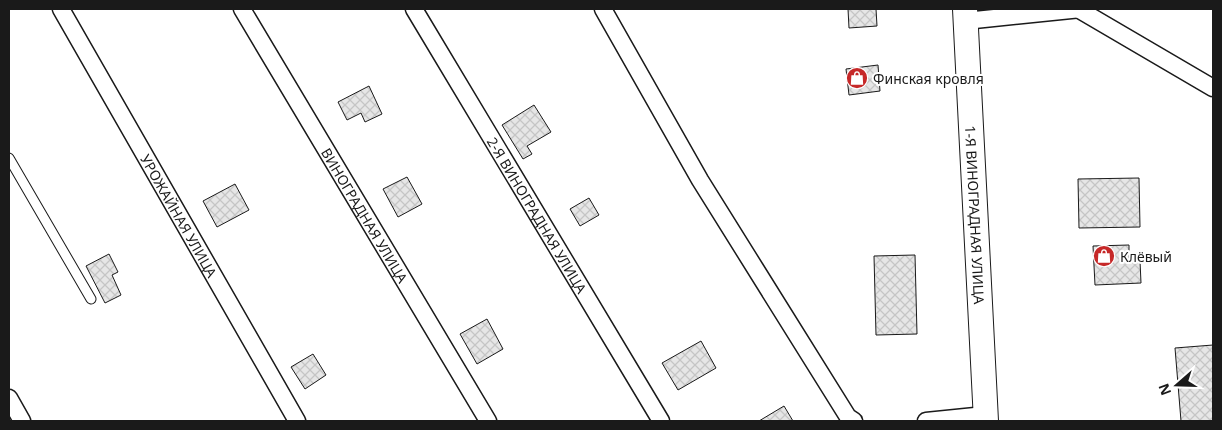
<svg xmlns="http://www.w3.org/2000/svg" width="1222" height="430" font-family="'Noto Sans',sans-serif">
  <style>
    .building { fill: url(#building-cross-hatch); stroke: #1a1a1a }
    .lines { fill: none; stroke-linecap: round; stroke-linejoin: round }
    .lane-casing { stroke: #1a1a1a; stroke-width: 11 }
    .street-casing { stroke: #1a1a1a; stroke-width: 19 }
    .secondary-casing { stroke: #1a1a1a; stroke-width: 26 }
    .lane { stroke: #fff; stroke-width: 9 }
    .street { stroke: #fff; stroke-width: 16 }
    .secondary { stroke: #fff; stroke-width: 24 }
    .labels { text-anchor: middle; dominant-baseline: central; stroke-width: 4; stroke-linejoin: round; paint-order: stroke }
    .poi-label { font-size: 14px; fill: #1a1a1a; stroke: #fff; text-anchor: start }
    .street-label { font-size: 14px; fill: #1a1a1a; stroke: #fff }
  </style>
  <defs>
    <pattern id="building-cross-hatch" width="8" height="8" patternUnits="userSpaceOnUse" patternTransform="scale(1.25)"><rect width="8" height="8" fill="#e6e6e6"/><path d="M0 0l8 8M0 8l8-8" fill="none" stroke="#c5c5c5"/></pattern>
  </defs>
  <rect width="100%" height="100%" fill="#fff"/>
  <g class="building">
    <polygon points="848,9 876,9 877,26 849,28"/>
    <polygon points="878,65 880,91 849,95 846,69"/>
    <polygon points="369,86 382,114 365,122 361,113 347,120 338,102"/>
    <polygon points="534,105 551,132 527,146 532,154 523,159 502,125"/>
    <polygon points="407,177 422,204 398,217 383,189"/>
    <polygon points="1139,178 1140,227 1079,228 1078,179"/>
    <polygon points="235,184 249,210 217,227 203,201"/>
    <polygon points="589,198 599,215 580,226 570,209"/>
    <polygon points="1129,245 1129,261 1140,261 1141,283 1095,285 1093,246"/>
    <polygon points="109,254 118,272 112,275 121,295 105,303 86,266"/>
    <polygon points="915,255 917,334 876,335 874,256"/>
    <polygon points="487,319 503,349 477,364 460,334"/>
    <polygon points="701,341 716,368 678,390 662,363"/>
    <polygon points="1213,345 1213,421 1181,421 1175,348"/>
    <polygon points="313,354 326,375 305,389 291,367"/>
    <polygon points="784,406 793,421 759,421"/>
  </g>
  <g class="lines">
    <g class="lane-casing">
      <polyline id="lane" points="9,158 91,299"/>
    </g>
    <g class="street-casing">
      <g id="street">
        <path id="s1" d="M61,9L297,421"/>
        <path id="s2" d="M242,9L488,421"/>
        <path id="s3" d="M414,9L661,421"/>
        <polyline points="603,9 700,180 848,417 854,421"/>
        <polyline points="1078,9 1213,88"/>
        <polyline points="965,21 1081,9"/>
        <polyline points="9,398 22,421"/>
        <polyline points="926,421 985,415"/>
      </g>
    </g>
    <g class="secondary-casing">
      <g id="secondary">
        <path id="s4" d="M965,9L986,421"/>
      </g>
    </g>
    <use href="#lane" class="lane"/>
    <use href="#street" class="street"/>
    <use href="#secondary" class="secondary"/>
  </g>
  <defs>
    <g id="shop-disc" transform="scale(1.125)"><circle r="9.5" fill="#c62828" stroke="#fff"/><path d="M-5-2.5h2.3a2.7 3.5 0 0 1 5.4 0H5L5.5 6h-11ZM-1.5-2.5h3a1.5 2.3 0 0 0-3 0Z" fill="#fff"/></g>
  </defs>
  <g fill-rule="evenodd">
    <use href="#shop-disc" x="857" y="78"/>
    <use href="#shop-disc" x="1104" y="256"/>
  </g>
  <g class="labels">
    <g class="poi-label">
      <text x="873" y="78">Финская кровля</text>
      <text x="1120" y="256">Клёвый</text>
    </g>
    <g class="street-label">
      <text stroke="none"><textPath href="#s1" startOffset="238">УРОЖАЙНАЯ УЛИЦА</textPath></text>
      <text stroke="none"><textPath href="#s2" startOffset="240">ВИНОГРАДНАЯ УЛИЦА</textPath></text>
      <text stroke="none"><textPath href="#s3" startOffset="240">2-Я ВИНОГРАДНАЯ УЛИЦА</textPath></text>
      <text stroke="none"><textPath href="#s4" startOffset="206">1-Я ВИНОГРАДНАЯ УЛИЦА</textPath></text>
    </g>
  </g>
  <rect width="1222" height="430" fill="none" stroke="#1a1a1a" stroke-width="20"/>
  <g transform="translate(1177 385) rotate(250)" stroke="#ffffff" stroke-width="4" paint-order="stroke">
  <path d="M0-4L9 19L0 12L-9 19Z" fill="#1a1a1a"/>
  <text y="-8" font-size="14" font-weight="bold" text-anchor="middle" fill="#1a1a1a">N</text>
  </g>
</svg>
